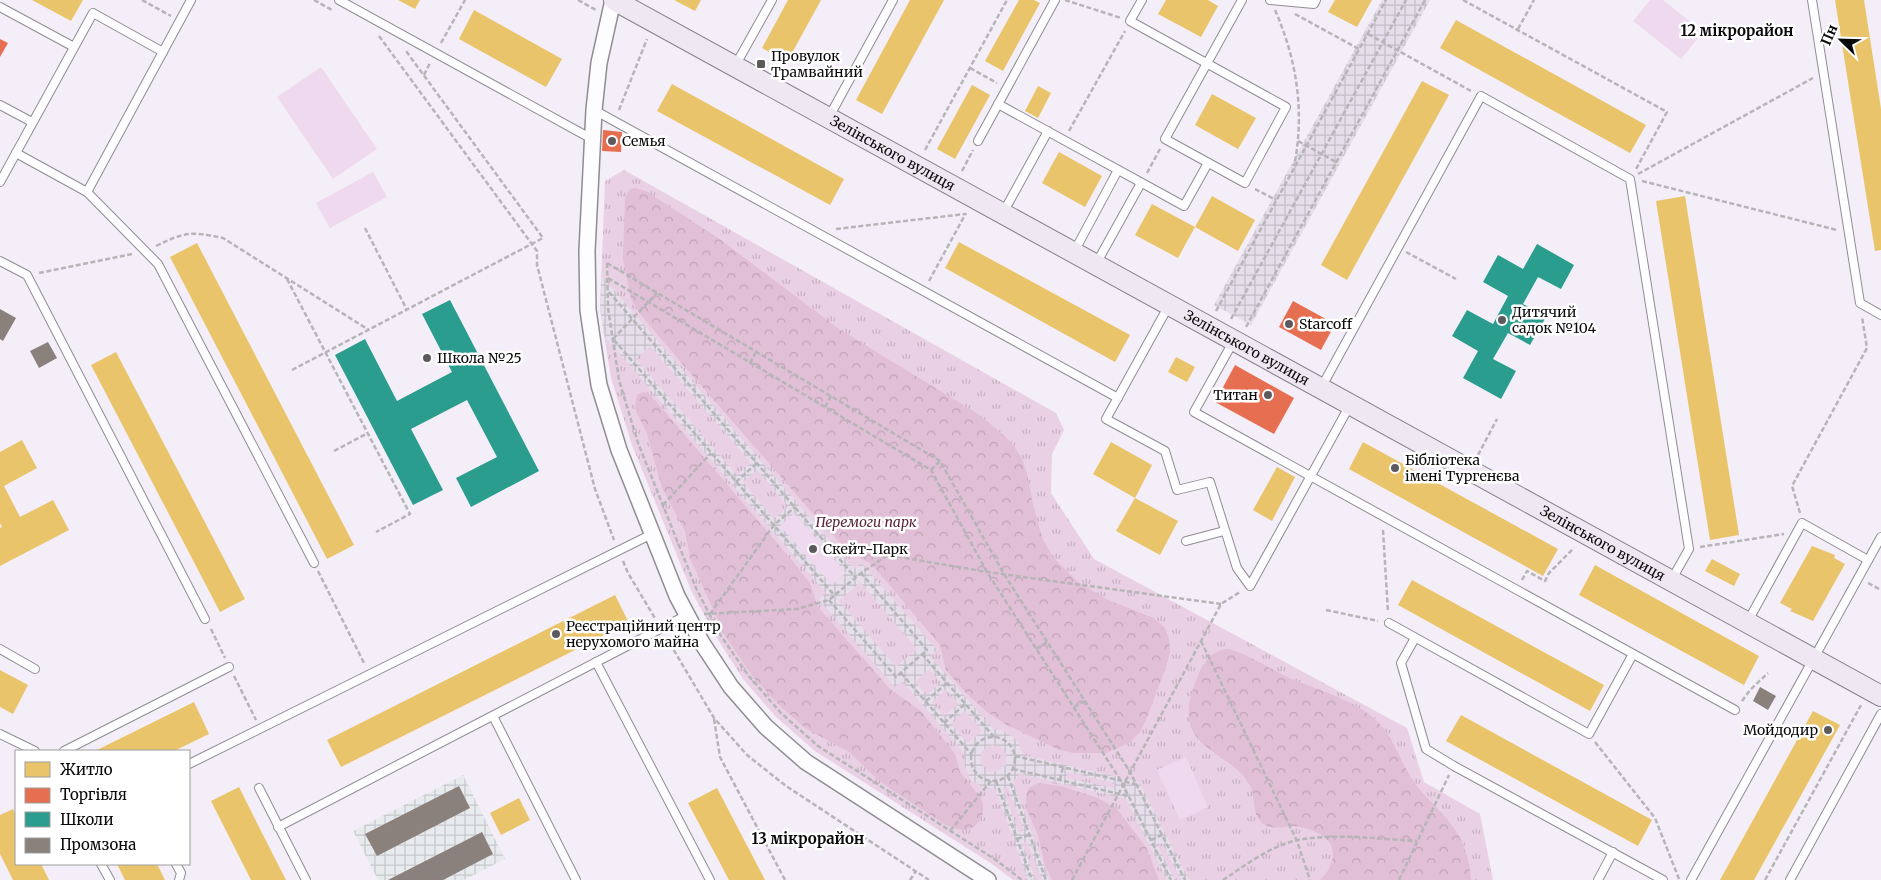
<svg xmlns="http://www.w3.org/2000/svg" width="1881" height="880" font-family="Merriweather,serif">
  <style>
    .industrial { fill: url(#industrial-grid) }
    .grass { fill: url(#grass-tufts) }
    .forest { fill: url(#forest-crowns) }
    .pitch { fill: #efd9ee }
    .plaza { fill: url(#plaza-grid); fill-rule: evenodd }
    .homes { fill: #e9c46a }
    .shops { fill: #e76f51 }
    .schools { fill: #2a9d8f }
    .industry { fill: #8a817c }
    .lines { fill: none; stroke-linecap: round; stroke-linejoin: round }
    .lane-casing { stroke: #8f8d91; stroke-width: 10 }
    .street-casing { stroke: #8f8d91; stroke-width: 18 }
    .secondary-casing { stroke: #868388; stroke-width: 22 }
    .path { stroke: #b6b5b7; stroke-width: 2.5; stroke-dasharray: 5 2.5; stroke-linecap: butt }
    .lane { stroke: #fdfcfe; stroke-width: 8 }
    .street { stroke: #fdfcfe; stroke-width: 15 }
    .secondary { stroke: #efe8f2; stroke-width: 20 }
    .poi-dot { fill: #5c5a5d; stroke: #fff; stroke-width: 2 }
    .labels { text-anchor: middle; dominant-baseline: central; stroke-width: 5; stroke-linejoin: round; paint-order: stroke }
    .poi-label { font-size: 14px; fill: #0a0a0a; stroke: #fff; text-anchor: start }
    .street-label { font-size: 14px; fill: #0a0a0a; stroke: #fff }
    .park-label { font-size: 14px; font-style: italic; fill: #592338; stroke: #fff }
    .neighbourhood-label { font-size: 15px; font-weight: bold; fill: #0a0a0a; stroke: #fff }
  </style>
  <defs>
    <pattern id="industrial-grid" width="8" height="8" patternUnits="userSpaceOnUse" patternTransform="scale(1.25)"><rect width="8" height="8" fill="#e8ebee"/><path d="M0 4h8M4 0v8" fill="none" stroke="#c6c8cb"/></pattern>
    <pattern id="grass-tufts" width="24" height="20" patternUnits="userSpaceOnUse" patternTransform="scale(1.25)"><rect width="24" height="20" fill="#ead0e5"/><path d="M3 7l-1-3M5 7V3M7 7l1-3M15 17l-1-3M17 17v-4M19 17l1-3" fill="none" stroke="#c7b1c3"/></pattern>
    <pattern id="forest-crowns" width="20" height="18" patternUnits="userSpaceOnUse" patternTransform="scale(1.25)"><rect width="20" height="18" fill="#e1bfd7"/><path d="M2 6a3 3 0 1 1 6 0M12 15a3 3 0 1 1 6 0" fill="none" stroke="#c0a3b7"/></pattern>
    <pattern id="plaza-grid" width="8" height="8" patternUnits="userSpaceOnUse" patternTransform="scale(1.25)"><rect width="8" height="8" fill="#e6dfeb"/><path d="M0 4h8M4 0v8" fill="none" stroke="#c4bec8"/></pattern>
  </defs>
  <rect width="100%" height="100%" fill="#f4eef8"/>
  <polygon class="industrial" points="463,775 505,859 464,880 378,880 353,831"/>
  <polygon class="grass" points="624,170 1056,413 1064,430 1052,454 1051,493 1094,559 1407,728 1424,782 1480,814 1493,880 1013,880 992,864 815,751 776,717 743,679 715,635 691,590 632,445 611,378 600,310 605,181"/>
  <g class="forest">
    <polygon points="635,188 646,191 721,240 839,329 978,414 1000,432 1012,443 1021,457 1027,473 1033,505 1043,540 1053,557 1077,581 1106,599 1154,618 1165,628 1169,639 1170,652 1166,667 1146,720 1139,733 1129,743 1107,753 1073,753 1057,749 1005,724 987,712 965,692 946,670 940,645 881,575 870,563 851,554 823,525 684,366 640,314 631,299 623,259 625,197 630,189"/>
    <polygon points="643,392 647,393 655,400 795,564 809,582 813,591 817,606 890,689 921,711 955,754 960,772 981,798 983,805 983,813 979,821 974,827 965,830 957,829 944,824 892,790 876,778 849,752 805,728 777,703 753,677 725,636 690,558 685,531 662,488 647,434 636,411 635,405 637,395"/>
    <path d="M1228,649C1248,654 1265,666 1283,675C1311,688 1345,696 1370,715C1392,731 1400,762 1415,784C1429,802 1448,816 1459,836C1466,849 1470,865 1471,880H1320C1330,871 1338,855 1329,842C1321,832 1303,826 1291,826C1282,827 1274,830 1265,825C1250,816 1257,796 1249,784C1240,768 1223,760 1209,749C1182,730 1186,705 1197,678C1203,663 1211,650 1228,649Z"/>
    <polygon points="1038,783 1061,786 1098,798 1117,809 1146,847 1159,880 1052,880 1045,865 1038,835 1027,810 1026,796 1028,789"/>
  </g>
  <g class="pitch">
    <polygon points="1650,0 1663,0 1703,32 1681,59 1633,21"/>
    <polygon points="321,67 377,149 333,179 277,97"/>
    <polygon points="373,172 387,197 330,228 316,203"/>
    <polygon points="794,513 846,573 831,585 780,526"/>
    <polygon points="1186,757 1208,807 1180,820 1157,770"/>
  </g>
  <g class="plaza">
    <polygon points="1382,0 1430,0 1251,325 1214,305"/>
    <path d="M601,275L854,569L861,563L870,573L937,650L930,656L993,729L1001,730L1013,737L1018,742L1023,755L1139,782L1189,880H1181L1162,843L1158,846L1175,880H1167L1126,799L1020,774L1013,782L1049,880H1042L1027,841L1022,843L1036,880H1028L995,789L983,787L971,780L965,767L964,753L902,681L895,687L828,610L819,599L826,593L605,337L600,310ZM650,346L751,463L737,475L636,359ZM757,470L788,506L774,519L743,482ZM794,513L846,573L832,585L780,526ZM860,582L917,649L896,667L839,601ZM929,669L941,683L926,695L915,682ZM946,689L959,704L944,716L932,702ZM965,711L982,731L968,743L950,723ZM990,745L1000,746L1007,755L1006,765L997,772L986,771L980,762L981,752ZM1068,772L1115,783L1114,788L1067,778ZM1008,787L1024,830L1019,833L1003,789Z"/>
  </g>
  <g class="homes">
    <polygon points="32,0 83,0 71,21"/>
    <polygon points="398,0 420,0 415,9"/>
    <polygon points="674,0 701,0 695,11"/>
    <polygon points="788,0 821,0 787,62 762,48"/>
    <polygon points="910,0 944,0 882,114 856,100"/>
    <polygon points="1019,0 1034,0 1040,3 1003,71 985,61"/>
    <polygon points="1166,0 1208,0 1218,6 1201,37 1158,14"/>
    <polygon points="1335,0 1372,0 1357,27 1328,12"/>
    <polygon points="1835,0 1864,0 1881,109 1881,250 1875,251"/>
    <polygon points="474,10 562,59 546,87 459,39"/>
    <polygon points="1456,20 1646,125 1630,153 1440,48"/>
    <polygon points="1422,81 1449,95 1347,280 1321,265"/>
    <polygon points="672,84 844,179 830,205 657,111"/>
    <polygon points="972,85 990,95 955,159 937,149"/>
    <polygon points="1038,86 1051,93 1038,118 1025,111"/>
    <polygon points="1212,94 1256,118 1238,149 1195,125"/>
    <polygon points="1059,152 1102,176 1085,207 1042,183"/>
    <polygon points="1212,196 1255,220 1238,251 1195,227 1178,258 1135,235 1152,204 1195,227"/>
    <polygon points="1685,196 1739,535 1710,540 1656,201"/>
    <polygon points="959,242 1130,335 1115,362 945,268"/>
    <polygon points="197,243 354,545 327,559 170,257"/>
    <polygon points="116,352 245,599 220,612 91,365"/>
    <polygon points="1176,357 1195,367 1187,382 1168,372"/>
    <polygon points="22,440 37,468 4,486 20,517 53,500 69,530 0,566 0,528 2,527 0,523 0,452"/>
    <polygon points="1111,442 1152,465 1135,498 1093,474"/>
    <polygon points="1363,442 1558,549 1543,576 1349,469"/>
    <polygon points="1277,467 1295,477 1272,521 1253,510"/>
    <polygon points="1135,498 1178,521 1160,555 1116,531"/>
    <polygon points="1812,546 1835,555 1834,558 1845,564 1813,621 1790,611 1792,609 1780,603"/>
    <polygon points="1712,559 1740,574 1734,586 1705,571"/>
    <polygon points="1595,565 1759,656 1744,685 1579,595"/>
    <polygon points="1412,580 1604,685 1590,711 1398,605"/>
    <polygon points="615,595 629,623 341,767 327,740"/>
    <polygon points="0,670 28,685 13,714 0,707"/>
    <polygon points="194,702 209,734 174,751 95,751"/>
    <polygon points="1813,711 1840,725 1754,880 1720,880"/>
    <polygon points="1461,715 1652,820 1638,846 1446,741"/>
    <polygon points="239,787 262,833 286,880 251,880 211,801"/>
    <polygon points="717,788 765,880 729,880 688,803"/>
    <polygon points="519,798 530,820 501,835 490,813"/>
    <polygon points="13,809 16,816 16,864 41,864 49,880 13,880 0,854 0,815"/>
    <polygon points="117,864 157,864 165,880 125,880"/>
  </g>
  <g class="shops">
    <polygon points="0,39 8,43 0,57"/>
    <polygon points="603,130 622,132 621,152 602,151"/>
    <polygon points="1293,301 1335,324 1321,350 1279,327"/>
    <polygon points="1235,365 1294,398 1274,434 1215,402"/>
  </g>
  <g class="schools">
    <polygon points="1537,244 1574,265 1561,289 1538,277 1523,304 1546,317 1530,345 1508,333 1493,359 1516,371 1501,399 1463,378 1478,351 1452,336 1467,310 1493,324 1508,296 1483,282 1498,255 1523,269"/>
    <polygon points="450,300 539,471 471,507 456,478 497,457 467,400 411,429 443,490 413,505 335,355 365,339 397,401 452,372 422,314"/>
  </g>
  <g class="industry">
    <polygon points="0,309 16,318 3,341 0,339"/>
    <polygon points="48,342 57,358 39,368 30,351"/>
    <polygon points="1760,687 1776,696 1768,710 1753,701"/>
    <polygon points="459,786 470,808 377,856 365,834"/>
    <polygon points="482,832 493,854 443,880 388,880"/>
  </g>
  <g class="lines">
    <g class="lane-casing">
      <g id="lane">
        <polyline points="339,0 592,139"/>
        <polyline points="1142,0 1130,21 1286,107 1245,183 1165,139 1242,0"/>
        <polyline points="1270,0 1314,4 1316,0"/>
        <polyline points="1812,0 1860,303 1881,315"/>
        <polyline points="0,7 74,47"/>
        <polyline points="735,66 772,0"/>
        <polyline points="998,104 1184,206 1208,163"/>
        <polyline points="0,105 32,122"/>
        <polyline points="594,110 1118,398"/>
        <polyline points="829,117 893,0"/>
        <polyline points="978,141 1055,0"/>
        <polyline points="16,153 87,192 158,264 314,563"/>
        <polyline points="0,182 93,13 163,52"/>
        <polyline points="87,192 191,0"/>
        <polyline points="1003,213 1048,131"/>
        <polyline points="1074,252 1118,170"/>
        <polyline points="0,261 27,275 205,619"/>
        <polyline points="1096,264 1141,183"/>
        <polyline points="1168,307 1106,419 1165,451 1177,490 1210,482 1237,568 1250,586 1350,405"/>
        <polyline points="1233,342 1194,412 1735,710"/>
        <polyline points="1321,388 1481,96 1630,179 1689,549 1672,579"/>
        <polyline points="1186,541 1224,531"/>
        <polyline points="1748,621 1802,523 1868,560"/>
        <polyline points="1389,623 1589,734 1633,654"/>
        <polyline points="1415,638 1401,663 1426,749 1454,766 1663,880"/>
        <polyline points="0,649 35,669"/>
        <polyline points="596,662 710,880"/>
        <polyline points="493,716 576,880"/>
        <polyline points="0,734 35,751"/>
        <polyline points="64,751 229,667"/>
        <polyline points="189,764 652,534"/>
        <polyline points="259,788 306,880"/>
        <polyline points="278,827 687,615"/>
        <polyline points="101,864 110,880"/>
        <polyline points="176,864 181,873 179,880"/>
        <polyline points="1598,880 1613,852"/>
        <polyline points="1691,880 1881,537"/>
        <polyline points="1790,880 1881,714"/>
      </g>
    </g>
    <g class="street-casing">
      <polyline id="street" points="613,0 599,63 594,110 587,251 588,310 599,385 619,450 677,596 702,643 731,687 766,727 806,762 988,880"/>
    </g>
    <g class="secondary-casing">
      <g id="secondary">
        <path id="s1" d="M614,0L1881,696"/>
      </g>
    </g>
    <g class="path">
      <polyline points="142,0 171,16"/>
      <polyline points="314,0 332,10"/>
      <polyline points="578,0 596,10"/>
      <polyline points="1065,0 1121,18"/>
      <polyline points="1463,0 1667,112 1635,171"/>
      <path d="M1275,10C1297,60 1305,113 1294,166"/>
      <polyline points="1295,14 1359,49"/>
      <polyline points="1518,29 1534,0"/>
      <polyline points="1368,34 1471,91"/>
      <polyline points="379,36 537,251 537,265 595,489 614,540"/>
      <polyline points="441,43 465,0"/>
      <polyline points="970,68 997,83"/>
      <polyline points="424,75 430,63"/>
      <polyline points="619,110 647,39"/>
      <polyline points="1069,131 1125,31"/>
      <polyline points="1298,141 1336,162"/>
      <polyline points="925,150 1007,0"/>
      <polyline points="962,171 973,150"/>
      <polyline points="1147,173 1160,149"/>
      <polyline points="1638,174 1813,78"/>
      <polyline points="1642,181 1837,230"/>
      <polyline points="1255,189 1276,200"/>
      <polyline points="365,228 407,310"/>
      <polyline points="836,229 965,214"/>
      <path d="M156,246C184,232 192,231 223,238L369,330"/>
      <polyline points="1406,252 1456,279"/>
      <polyline points="607,263 940,461 1004,574 1130,772 1185,880"/>
      <polyline points="607,263 608,308 619,380 638,443 696,588 719,633 748,675 781,713 818,746 996,860 1022,880"/>
      <polyline points="39,273 132,254"/>
      <polyline points="608,278 931,470 987,572 1121,781 1171,880"/>
      <polyline points="287,279 410,514 376,532"/>
      <polyline points="929,281 966,213"/>
      <polyline points="609,292 855,577"/>
      <polyline points="1216,311 1386,0"/>
      <polyline points="1231,319 1406,0"/>
      <polyline points="1246,327 1425,0"/>
      <polyline points="613,339 657,293"/>
      <polyline points="614,340 834,595"/>
      <polyline points="750,363 756,352"/>
      <polyline points="292,370 543,238 406,51"/>
      <polyline points="825,407 831,396"/>
      <polyline points="334,451 368,433"/>
      <polyline points="1478,455 1497,419"/>
      <polyline points="931,470 940,461"/>
      <polyline points="736,482 757,463"/>
      <polyline points="663,505 711,453"/>
      <polyline points="1800,513 1792,486 1867,348 1862,317"/>
      <polyline points="1383,530 1388,612"/>
      <polyline points="1700,547 1784,534"/>
      <polyline points="623,561 628,573 656,620"/>
      <polyline points="318,571 365,665"/>
      <polyline points="1522,580 1527,571 1545,581 1549,573 1574,548"/>
      <polyline points="1868,583 1881,590"/>
      <polyline points="829,600 896,677 927,650 861,573"/>
      <polyline points="1326,610 1378,621"/>
      <polyline points="704,614 797,609 829,600 861,573 888,555 987,572 1221,604"/>
      <polyline points="710,614 774,525 795,507"/>
      <polyline points="211,629 225,658"/>
      <polyline points="666,637 714,718 747,755 786,786 929,880"/>
      <polyline points="1201,641 1297,841 1310,880"/>
      <polyline points="1036,649 1047,642"/>
      <polyline points="922,654 994,737"/>
      <polyline points="901,673 972,755"/>
      <polyline points="234,676 256,720"/>
      <polyline points="926,701 947,683"/>
      <polyline points="1742,701 1750,690 1768,673"/>
      <polyline points="1074,707 1085,701"/>
      <polyline points="714,719 720,757 785,880"/>
      <polyline points="944,723 965,704"/>
      <circle cx="993" cy="759" r="22"/>
      <polyline points="1595,742 1655,818 1679,879"/>
      <polyline points="1015,756 1135,784"/>
      <polyline points="1013,769 1128,796"/>
      <polyline points="1008,776 1046,880"/>
      <polyline points="1060,780 1063,767"/>
      <polyline points="996,781 1032,880"/>
      <polyline points="950,831 991,781"/>
      <polyline points="1017,839 1029,835"/>
      <polyline points="1151,840 1162,835"/>
      <polyline points="910,880 916,871"/>
      <polyline points="1072,880 1221,604 1240,592"/>
      <path d="M1223,880C1246,865 1270,846 1298,840C1334,833 1380,839 1417,841"/>
      <polyline points="1399,880 1449,775"/>
      <polyline points="1765,880 1861,705"/>
    </g>
    <use href="#lane" class="lane"/>
    <use href="#street" class="street"/>
    <use href="#secondary" class="secondary"/>
  </g>
  <g class="poi-dot">
    <rect x="756" y="59" width="10" height="10" rx="2.5"/>
    <circle cx="612" cy="141" r="5"/>
    <circle cx="1502" cy="320" r="5"/>
    <circle cx="1289" cy="324" r="5"/>
    <circle cx="427" cy="358" r="5"/>
    <circle cx="1268" cy="395" r="5"/>
    <circle cx="1395" cy="468" r="5"/>
    <circle cx="813" cy="549" r="5"/>
    <circle cx="556" cy="634" r="5"/>
    <circle cx="1828" cy="730" r="5"/>
  </g>
  <g class="labels">
    <g class="poi-label">
      <text x="771" y="56">Провулок<tspan x="771" dy="16">Трамвайний</tspan></text>
      <text x="622" y="141">Семья</text>
      <text x="1512" y="312">Дитячий<tspan x="1512" dy="16">садок №104</tspan></text>
      <text x="1299" y="324">Starcoff</text>
      <text x="437" y="358">Школа №25</text>
      <text x="1258" y="395" text-anchor="end">Титан</text>
      <text x="1405" y="460">Бібліотека<tspan x="1405" dy="16">імені Тургенєва</tspan></text>
      <text x="823" y="549">Скейт-Парк</text>
      <text x="566" y="626">Реєстраційний центр<tspan x="566" dy="16">нерухомого майна</tspan></text>
      <text x="1818" y="730" text-anchor="end">Мойдодир</text>
    </g>
    <g class="street-label">
      <text stroke="none"><textPath href="#s1" startOffset="318">Зелінського вулиця</textPath></text>
      <text stroke="none"><textPath href="#s1" startOffset="722">Зелінського вулиця</textPath></text>
      <text stroke="none"><textPath href="#s1" startOffset="1128">Зелінського вулиця</textPath></text>
    </g>
    <g class="park-label">
      <text x="866" y="522">Перемоги парк</text>
    </g>
    <g class="neighbourhood-label">
      <text x="1737" y="30">12 мікрорайон</text>
      <text x="808" y="838">13 мікрорайон</text>
    </g>
  </g>
  <rect x="15" y="750" width="175" height="115" fill="#ffffff" stroke="#9d9d9d"/>
  <rect x="25" y="762" width="25" height="15" fill="#e9c46a" stroke="#9d9d9d"/>
  <text x="60" y="775" font-size="15" fill="#0a0a0a">Житло</text>
  <rect x="25" y="788" width="25" height="15" fill="#e76f51" stroke="#9d9d9d"/>
  <text x="60" y="800" font-size="15" fill="#0a0a0a">Торгівля</text>
  <rect x="25" y="812" width="25" height="15" fill="#2a9d8f" stroke="#9d9d9d"/>
  <text x="60" y="825" font-size="15" fill="#0a0a0a">Школи</text>
  <rect x="25" y="838" width="25" height="15" fill="#8a817c" stroke="#9d9d9d"/>
  <text x="60" y="850" font-size="15" fill="#0a0a0a">Промзона</text>
  <g transform="translate(1841 40) rotate(293)" stroke="#ffffff" stroke-width="4" paint-order="stroke">
  <path d="M0-4L9 19L0 12L-9 19Z" fill="#0a0a0a"/>
  <text y="-8" font-size="14" font-weight="bold" text-anchor="middle" fill="#0a0a0a">Пн</text>
  </g>
</svg>
